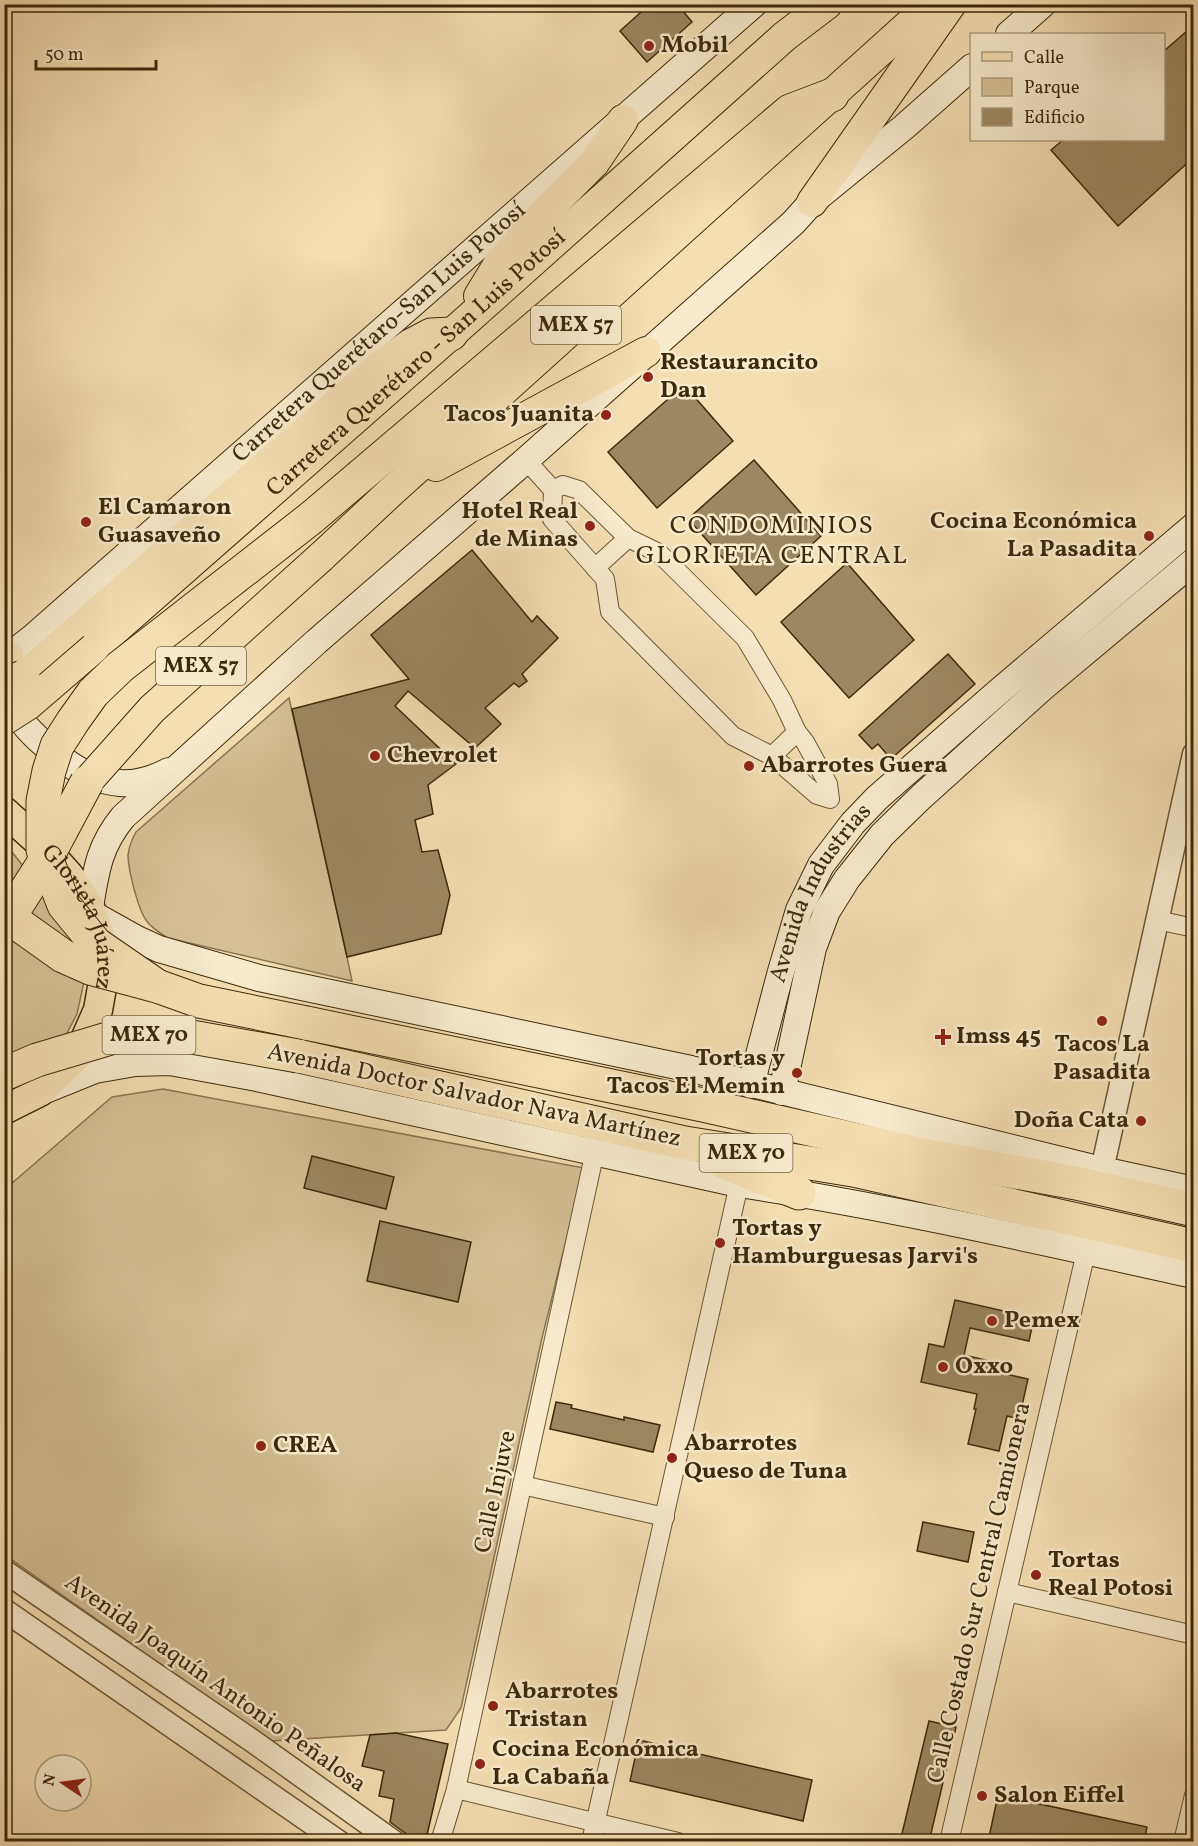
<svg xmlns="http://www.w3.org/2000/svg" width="1198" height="1846" font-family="Vollkorn,serif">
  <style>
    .green { fill: #d6bf96; stroke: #8a7451; stroke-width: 1.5 }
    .building { fill: #9d8762; stroke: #3e290c; stroke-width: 1.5 }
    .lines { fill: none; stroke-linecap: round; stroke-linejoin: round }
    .minor-casing { stroke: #6c5636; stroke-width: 20 }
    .tertiary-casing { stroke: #6c5636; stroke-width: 25 }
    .secondary-casing { stroke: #3e290c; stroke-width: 28 }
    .primary-casing { stroke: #3e290c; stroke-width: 31 }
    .trunk-casing { stroke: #3e290c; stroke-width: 32 }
    .motorway-casing { stroke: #3e290c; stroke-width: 35 }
    .minor { stroke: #f8eacd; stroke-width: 18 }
    .tertiary { stroke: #f8eacd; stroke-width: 22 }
    .secondary { stroke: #f8eacd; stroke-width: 26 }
    .primary { stroke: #f5deb2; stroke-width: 28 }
    .trunk { stroke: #f5deb2; stroke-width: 30 }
    .motorway { stroke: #f5deb2; stroke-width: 33 }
    .trunk-bridge-casing { stroke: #3e290c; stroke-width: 32; stroke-linecap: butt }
    .motorway-bridge-casing { stroke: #3e290c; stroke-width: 35; stroke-linecap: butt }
    .trunk-bridge { stroke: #f5deb2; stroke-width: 30 }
    .motorway-bridge { stroke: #f5deb2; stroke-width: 33 }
    .poi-dot { fill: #8f2418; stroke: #f8eacd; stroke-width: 2 }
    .labels { text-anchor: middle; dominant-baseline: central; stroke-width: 5; stroke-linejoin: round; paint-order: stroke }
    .shield { fill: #f8eacd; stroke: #766346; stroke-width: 1.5 }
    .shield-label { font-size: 22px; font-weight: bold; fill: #3e290c }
    .poi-label { font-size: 24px; font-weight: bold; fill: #3e290c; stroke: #f8eacd; text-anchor: start }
    .street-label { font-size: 24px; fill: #3e290c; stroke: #f8eacd }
    .neighbourhood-label { font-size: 26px; letter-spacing: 1.5px; fill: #3e290c; stroke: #f8eacd }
  </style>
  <rect width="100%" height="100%" fill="#f5deb2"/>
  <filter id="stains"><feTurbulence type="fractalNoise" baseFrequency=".00333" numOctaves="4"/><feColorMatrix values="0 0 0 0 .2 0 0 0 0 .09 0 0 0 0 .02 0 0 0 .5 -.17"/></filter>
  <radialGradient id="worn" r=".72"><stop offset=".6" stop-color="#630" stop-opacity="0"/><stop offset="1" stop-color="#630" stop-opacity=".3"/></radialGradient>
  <g class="green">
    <path d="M289,698L347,957L352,981L168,938C160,933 151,928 146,920C138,909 128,869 128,855C129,847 132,839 136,832Z"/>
    <polygon points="4,842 59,911 87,968 77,1014 57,1052 4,1084"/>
    <polygon points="163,1089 584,1168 542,1338 461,1708 446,1730 270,1741 5,1555 4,1190 112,1097"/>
  </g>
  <g class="building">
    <polygon points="650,4 677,4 692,22 647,62 620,31"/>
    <polygon points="1194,25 1194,157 1118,226 1051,150 1063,140 1164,140 1164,51"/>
    <polygon points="684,385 733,441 657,508 608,452"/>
    <polygon points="754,460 821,536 756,595 688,519"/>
    <polygon points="472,550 532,622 537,616 558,638 522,674 527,681 519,687 514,683 485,708 501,724 475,748 408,691 395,706 456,764 428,785 433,814 415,820 422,852 438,850 450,895 441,934 347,957 292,709 409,679 371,635"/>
    <polygon points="847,563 914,640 849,698 781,622"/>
    <polygon points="948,654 975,684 891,759 878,744 872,749 859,735"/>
    <polygon points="312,1156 394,1177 386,1209 304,1188"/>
    <polygon points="380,1221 471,1242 458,1302 367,1281"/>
    <polygon points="955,1300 1034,1318 1029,1341 970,1328 964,1355 998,1363 996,1372 1028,1379 1019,1419 1007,1416 999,1451 968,1444 976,1409 974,1409 977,1394 921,1382 929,1344 944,1347"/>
    <polygon points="556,1402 572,1405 571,1408 624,1420 624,1417 660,1425 653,1452 550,1429"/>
    <polygon points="923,1522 974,1532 968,1562 917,1551"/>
    <polygon points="929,1721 956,1727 929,1842 900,1842"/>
    <polygon points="396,1733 448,1744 427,1835 423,1834 421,1838 417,1837 416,1841 390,1822 394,1799 379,1796 384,1771 362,1766 370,1735"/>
    <polygon points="639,1740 812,1780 803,1821 630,1781"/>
    <polygon points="998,1795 1147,1827 1144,1842 988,1842"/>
  </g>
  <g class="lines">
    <g class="minor-casing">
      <g id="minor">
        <polyline points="526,460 553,490 552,519 605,579 610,612 733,736 772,756 817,795 830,799 828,784 805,742 797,732 782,700 745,638 659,553 628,538 579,490 563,485 553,490"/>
        <polyline points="595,568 628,538"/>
        <polyline points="772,756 797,732"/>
        <polyline points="1157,920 1194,928"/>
        <polyline points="522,1485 665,1517"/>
        <polyline points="1007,1592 1194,1635"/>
        <polyline points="456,1789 678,1842"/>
        <polyline points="440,1842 456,1789 595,1151"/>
        <polyline points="591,1842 739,1184"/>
        <polyline points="949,1842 1086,1252"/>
        <polyline points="1183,1842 1194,1795"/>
      </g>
    </g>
    <g class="tertiary-casing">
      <g id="tertiary">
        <polyline points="1102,1170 1194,754"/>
        <polyline points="4,1571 254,1742 394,1842"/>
        <polyline points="4,1610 339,1842"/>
      </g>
    </g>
    <g class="secondary-casing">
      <g id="secondary">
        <polyline points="1009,34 1043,4"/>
        <path id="s1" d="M4,660L32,638L754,4"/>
        <path d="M11,694C12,698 12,703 14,707C21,729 67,766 89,775C98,779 110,782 120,783C137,785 155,778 169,771"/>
        <path d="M90,907C96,871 99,846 123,817L316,642L526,460L793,223L812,202L904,127L972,67"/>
        <polyline points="94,915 137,939 159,949 259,978 691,1069 1102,1170 1194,1190"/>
        <path id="s2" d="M751,1085L780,975L799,910L821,865L853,823L877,798L997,693L1194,526"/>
        <path d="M43,1091L95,1070L135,1063L170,1062L257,1078L739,1184C892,1207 1043,1242 1194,1275"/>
        <polyline points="782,1092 813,948 827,911 847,879 882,835 921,797 1042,688 1194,561"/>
      </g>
    </g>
    <g class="primary-casing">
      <g id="primary">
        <polyline points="4,657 9,656"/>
        <path id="s3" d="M4,811L43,846L69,875L90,907L102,941L104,976L98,1010L78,1055L40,1092L4,1110"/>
      </g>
    </g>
    <g class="trunk-casing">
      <g id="trunk">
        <polyline points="812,202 951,4"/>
        <polyline points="479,296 498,265 543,214 594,163 623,120"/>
        <polyline points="436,466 646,352"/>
        <polyline points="321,557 394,489 932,4"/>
        <path id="s4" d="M94,648L458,328L785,36L827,4"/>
      </g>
    </g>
    <g class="motorway-casing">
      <g id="motorway">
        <polyline points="311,518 790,111 832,95"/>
        <polyline points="23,677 34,670 380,368 412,345 431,335 451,334"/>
        <polyline points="306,1023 703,1105 928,1156 1076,1183 1194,1210"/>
        <polyline points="298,1056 685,1143 853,1170 1194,1246"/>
        <polyline points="724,1162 799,1193"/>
      </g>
    </g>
    <use href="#minor" class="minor"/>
    <use href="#tertiary" class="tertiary"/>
    <use href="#secondary" class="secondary"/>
    <use href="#primary" class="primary"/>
    <use href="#trunk" class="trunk"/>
    <use href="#motorway" class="motorway"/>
    <g class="trunk-bridge-casing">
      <g id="trunk-bridge">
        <polyline points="4,720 29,704 94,648"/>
        <polyline points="87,782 152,709 321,557"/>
      </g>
    </g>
    <g class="motorway-bridge-casing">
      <g id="motorway-bridge">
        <polyline points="4,685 23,677"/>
        <polyline points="4,914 63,956 90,968 157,986 199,1001 306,1023"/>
        <polyline points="4,925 45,861 87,782"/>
        <polyline points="157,986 96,944 64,905 43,850 43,801 49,771 57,746 73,721 93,693 120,667 311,518"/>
        <polyline points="4,1074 37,1060 114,1037 175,1034 298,1056"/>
      </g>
    </g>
    <use href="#trunk-bridge" class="trunk-bridge"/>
    <use href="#motorway-bridge" class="motorway-bridge"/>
  </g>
  <g class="poi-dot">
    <circle cx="649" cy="46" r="6"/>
    <circle cx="648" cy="377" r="6"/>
    <circle cx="606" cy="415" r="6"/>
    <circle cx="86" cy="522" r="6"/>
    <circle cx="590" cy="526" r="6"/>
    <circle cx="1149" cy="536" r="6"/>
    <circle cx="375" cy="756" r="6"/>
    <circle cx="749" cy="766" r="6"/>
    <circle cx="1102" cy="1021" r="6"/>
    <path d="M940 1028h6v6h6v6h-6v6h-6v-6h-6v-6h6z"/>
    <circle cx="797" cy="1073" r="6"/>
    <circle cx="1141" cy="1121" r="6"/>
    <circle cx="720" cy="1243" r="6"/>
    <circle cx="992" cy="1321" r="6"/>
    <circle cx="943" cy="1367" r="6"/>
    <circle cx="261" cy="1446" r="6"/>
    <circle cx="672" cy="1458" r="6"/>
    <circle cx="1036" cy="1575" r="6"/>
    <circle cx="493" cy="1706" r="6"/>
    <circle cx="480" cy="1764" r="6"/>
    <circle cx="982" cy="1796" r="6"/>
  </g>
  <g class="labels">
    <g class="shield">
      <rect x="531" y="306" width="90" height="38" rx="4.5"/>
      <rect x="156" y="647" width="90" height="38" rx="4.5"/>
      <rect x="102.5" y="1016" width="93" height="38" rx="4.5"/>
      <rect x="699.5" y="1134" width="93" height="38" rx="4.5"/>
    </g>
    <g class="shield-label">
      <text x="576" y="325">MEX 57</text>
      <text x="201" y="666">MEX 57</text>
      <text x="149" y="1035">MEX 70</text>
      <text x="746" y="1153">MEX 70</text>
    </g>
    <g class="poi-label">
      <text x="661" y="46">Mobil</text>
      <text x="660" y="363">Restaurancito<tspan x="660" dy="28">Dan</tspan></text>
      <text x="594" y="415" text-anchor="end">Tacos Juanita</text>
      <text x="98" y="508">El Camaron<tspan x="98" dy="28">Guasaveño</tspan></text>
      <text x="578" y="512" text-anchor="end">Hotel Real<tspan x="578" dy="28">de Minas</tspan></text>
      <text x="1137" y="522" text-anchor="end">Cocina Económica<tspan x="1137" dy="28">La Pasadita</tspan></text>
      <text x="387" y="756">Chevrolet</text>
      <text x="761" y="766">Abarrotes Guera</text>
      <text x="956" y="1037">Imss 45</text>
      <text x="1102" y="1045" text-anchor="middle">Tacos La<tspan x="1102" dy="28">Pasadita</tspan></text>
      <text x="785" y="1059" text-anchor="end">Tortas y<tspan x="785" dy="28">Tacos El Memin</tspan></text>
      <text x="1129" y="1121" text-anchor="end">Doña Cata</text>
      <text x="732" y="1229">Tortas y<tspan x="732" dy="28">Hamburguesas Jarvi's</tspan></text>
      <text x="1004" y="1321">Pemex</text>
      <text x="955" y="1367">Oxxo</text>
      <text x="684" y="1444">Abarrotes<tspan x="684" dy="28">Queso de Tuna</tspan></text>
      <text x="273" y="1446">CREA</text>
      <text x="1048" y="1561">Tortas<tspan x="1048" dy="28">Real Potosi</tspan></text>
      <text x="505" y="1692">Abarrotes<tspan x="505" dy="28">Tristan</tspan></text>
      <text x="492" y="1750">Cocina Económica<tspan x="492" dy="28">La Cabaña</tspan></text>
      <text x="994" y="1796">Salon Eiffel</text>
    </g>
    <g class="street-label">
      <text stroke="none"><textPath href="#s1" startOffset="498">Carretera Querétaro-San Luis Potosí</textPath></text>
      <text stroke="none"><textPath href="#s4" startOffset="430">Carretera Querétaro - San Luis Potosí</textPath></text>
      <text stroke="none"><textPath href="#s2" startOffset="206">Avenida Industrias</textPath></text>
      <text stroke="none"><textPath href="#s3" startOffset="135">Glorieta Juárez</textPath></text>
      <text transform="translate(474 1096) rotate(12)">Avenida Doctor Salvador Nava Martínez</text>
      <text transform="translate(496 1492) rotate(-78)">Calle Injuve</text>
      <text transform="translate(980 1593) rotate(-77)">Calle Costado Sur Central Camionera</text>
      <text transform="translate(215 1684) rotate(35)">Avenida Joaquín Antonio Peñalosa</text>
    </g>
    <g class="neighbourhood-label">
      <text x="772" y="526">CONDOMINIOS<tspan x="772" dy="30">GLORIETA CENTRAL</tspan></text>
    </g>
  </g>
  <rect width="1198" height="1846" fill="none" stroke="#f5deb2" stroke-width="24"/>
  <rect x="6" y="6" width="1186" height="1834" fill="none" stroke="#3e290c" stroke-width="3"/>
  <rect x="12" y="12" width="1174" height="1822" fill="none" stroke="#3e290c" stroke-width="1.5"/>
  <rect x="970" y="33" width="195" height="108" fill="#f8eacd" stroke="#ae9d80" stroke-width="1.5"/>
  <rect x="982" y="52" width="30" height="9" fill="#f5deb2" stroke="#ae9d80" stroke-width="1.5"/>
  <text x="1024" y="63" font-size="18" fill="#3e290c">Calle</text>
  <rect x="982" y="78" width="30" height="18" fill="#d6bf96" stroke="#ae9d80" stroke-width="1.5"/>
  <text x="1024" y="93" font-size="18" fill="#3e290c">Parque</text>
  <rect x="982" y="108" width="30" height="18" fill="#9d8762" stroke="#ae9d80" stroke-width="1.5"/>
  <text x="1024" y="123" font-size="18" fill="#3e290c">Edificio</text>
  <g transform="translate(63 1783) rotate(283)"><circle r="28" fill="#f8eacd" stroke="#ae9d80" stroke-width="1.5"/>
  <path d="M0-4.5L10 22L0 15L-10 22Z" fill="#8f2418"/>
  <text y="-9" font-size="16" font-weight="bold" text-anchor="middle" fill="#3e290c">N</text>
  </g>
  <path d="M36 60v9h120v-9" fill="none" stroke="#3e290c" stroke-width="3"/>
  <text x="45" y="60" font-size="18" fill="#3e290c" stroke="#f8eacd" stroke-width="4.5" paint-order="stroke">50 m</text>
  <rect width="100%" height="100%" filter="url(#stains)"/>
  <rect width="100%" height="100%" fill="url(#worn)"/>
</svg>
